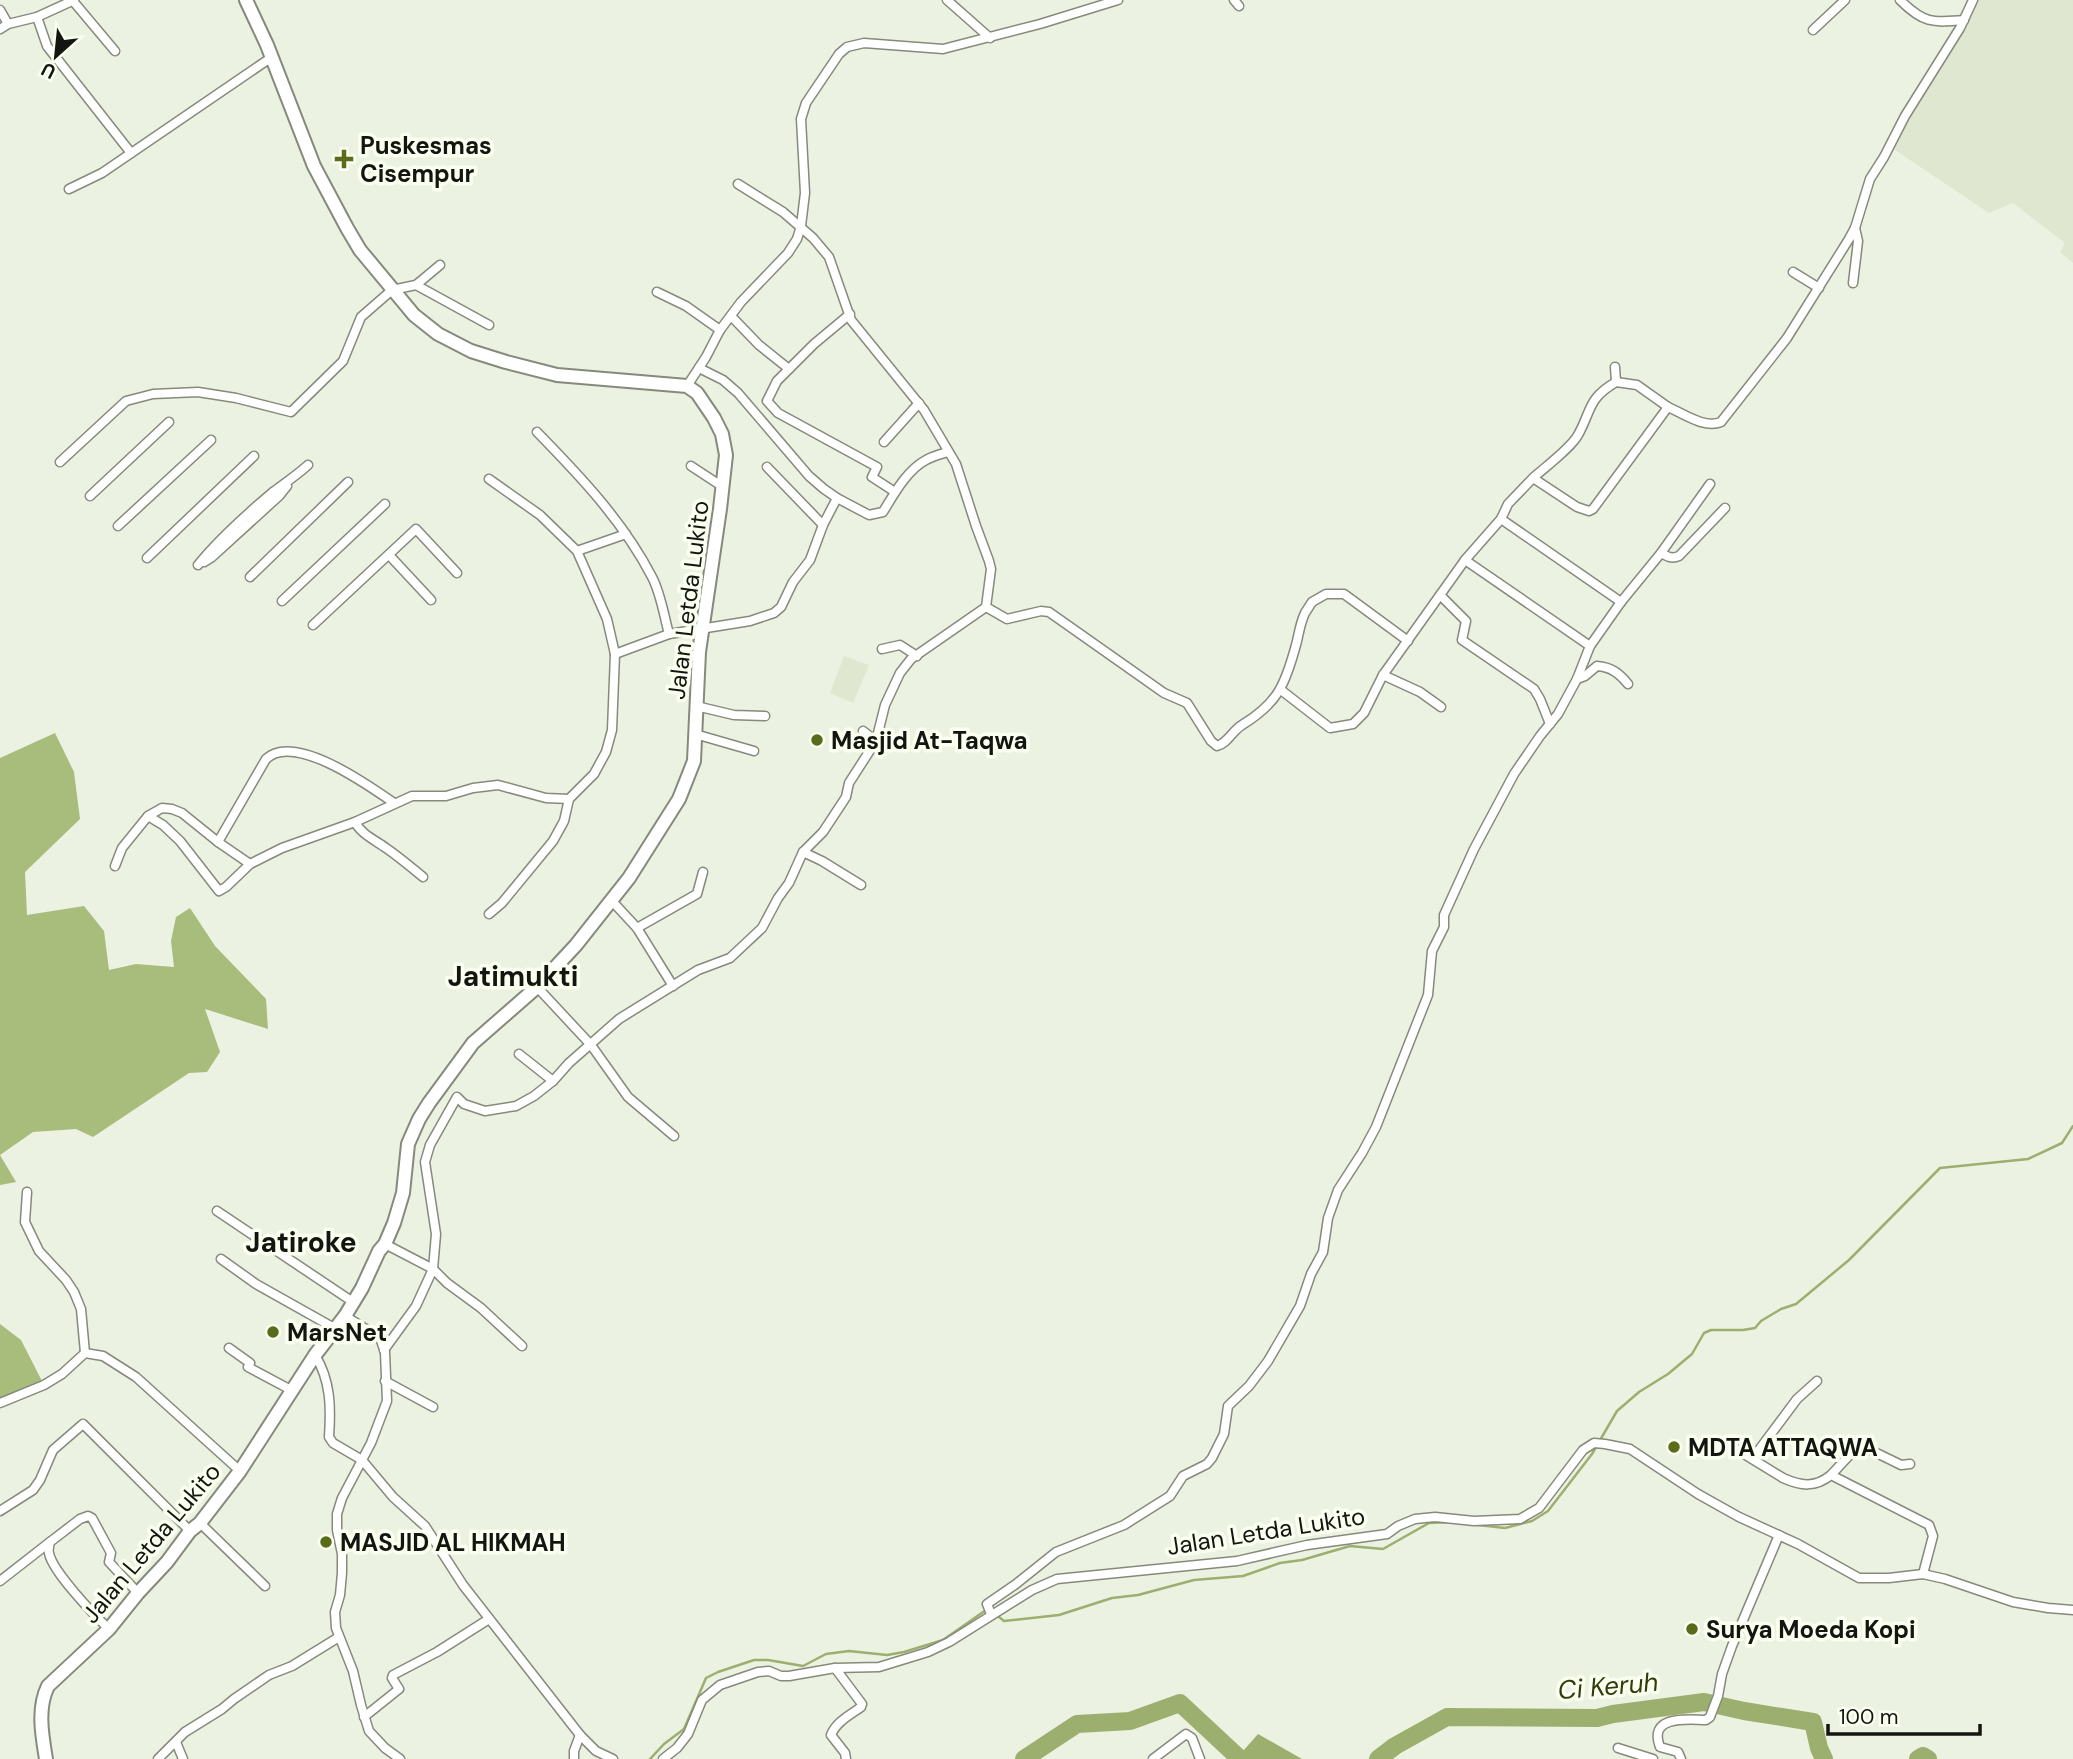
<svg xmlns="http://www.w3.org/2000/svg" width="2073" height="1759" font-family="'DM Sans',sans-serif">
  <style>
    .built { fill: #dfe7d0 }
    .forest { fill: #a8bc7b }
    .water { fill: #9caf6e }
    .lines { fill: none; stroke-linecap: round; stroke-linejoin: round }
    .stream { stroke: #9caf6e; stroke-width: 2.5 }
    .river { stroke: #9caf6e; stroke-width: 18 }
    .street-casing { stroke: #858a7b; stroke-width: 11 }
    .secondary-casing { stroke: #858a7b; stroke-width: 16 }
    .street { stroke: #fff; stroke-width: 8 }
    .secondary { stroke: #fff; stroke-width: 12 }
    .poi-dot { fill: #596c1a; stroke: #faffef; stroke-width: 2.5 }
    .labels { text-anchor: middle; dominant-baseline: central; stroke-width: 7; stroke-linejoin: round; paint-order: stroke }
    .poi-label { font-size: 24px; font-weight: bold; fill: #131510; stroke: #faffef; text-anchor: start }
    .street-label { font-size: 24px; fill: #131510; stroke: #faffef }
    .water-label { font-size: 26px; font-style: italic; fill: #303c0a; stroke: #faffef }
    .quarter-label { font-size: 28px; font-weight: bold; fill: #131510; stroke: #faffef }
  </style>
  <rect width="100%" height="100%" fill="#ecf2e2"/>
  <g class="built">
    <polygon points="1976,0 2073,0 2073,263 2060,252 2065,243 2013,203 1989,213 1886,144 1908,104"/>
    <polygon points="844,656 869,665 853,703 830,693"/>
  </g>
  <g class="forest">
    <polygon points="55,733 74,772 80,819 25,872 27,915 84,906 104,931 109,970 136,964 174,967 171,941 176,917 190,908 215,946 266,999 268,1029 205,1009 220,1052 207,1072 189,1073 93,1137 76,1129 33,1132 0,1155 0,758"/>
    <polygon points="0,1155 16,1182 0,1185"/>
    <polygon points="0,1324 21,1340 44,1385 0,1404"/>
  </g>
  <polygon class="water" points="1258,1734 1302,1759 1236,1759"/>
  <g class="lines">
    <g class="stream">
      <polyline points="992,1606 999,1617 1004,1621 1059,1615 1112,1598 1138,1595 1194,1580 1243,1576 1280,1563 1302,1560 1350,1546 1383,1549 1429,1523 1451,1522 1505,1528 1532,1521 1548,1511 1592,1454 1617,1411 1639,1392 1668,1374 1692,1354 1704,1333 1711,1330 1743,1330 1755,1328 1761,1321 1781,1309 1796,1304 1849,1260 1940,1168 2028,1159 2062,1143 2073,1126"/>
      <polyline points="650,1759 664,1744 684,1729 706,1678 718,1672 754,1660 768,1660 803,1666 826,1654 849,1651 887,1655 904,1652 943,1640 986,1610"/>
    </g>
    <g class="river">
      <polyline points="1024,1759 1077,1724 1130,1721 1180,1703 1238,1757 1236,1759"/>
      <polyline points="1378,1759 1395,1746 1447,1717 1597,1718 1613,1714 1704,1702 1744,1711 1813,1722 1819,1748 1824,1759"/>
      <polyline points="1918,1759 1923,1756 1928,1759"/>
    </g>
    <g class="street-casing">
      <g id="street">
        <polyline points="947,0 990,38"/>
        <polyline points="1234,0 1239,6"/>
        <path d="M1900,0C1923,23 1932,23 1964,20"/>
        <polyline points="73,1 115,51"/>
        <polyline points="0,10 8,24"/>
        <polyline points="37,17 47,46 131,153"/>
        <polyline points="0,29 8,24 37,17 74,0"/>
        <polyline points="1813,30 1845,0"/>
        <polyline points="69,189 102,173 272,57"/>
        <polyline points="1793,272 1819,288"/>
        <polyline points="1853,283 1858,241 1855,228"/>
        <polyline points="416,285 489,325"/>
        <polyline points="657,292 686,306 720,330"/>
        <polyline points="731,316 759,345 789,369 814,344 850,314"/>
        <polyline points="1615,367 1616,382"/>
        <path d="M699,368L723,380L738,393L809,476L824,489L837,498L869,515L883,512C894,494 907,470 926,460C933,456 941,454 948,452"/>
        <polyline points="789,369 777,381 767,401 778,413 877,467 872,477 895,492"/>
        <polyline points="687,386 706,357 720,330 741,302 788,253 797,239 801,226 805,193 801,119 806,103 839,54 847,47 864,43 943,49 1040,24 1118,0"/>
        <path d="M537,432C580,476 623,521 652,577C661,594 664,616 669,634"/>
        <polyline points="884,442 919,403"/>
        <polyline points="60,462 126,401 153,394 198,392 236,398 291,412 343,361 361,317 392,290 416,285 440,265"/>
        <polyline points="691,466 723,487"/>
        <polyline points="767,467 823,525"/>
        <path d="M1533,478C1545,467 1570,449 1578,435C1592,410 1587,399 1616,382L1637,385L1668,407"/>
        <polyline points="489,479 540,515 577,551 607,619 615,654 612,730 606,752 594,774 569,799 564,821 553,841 502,903 489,914"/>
        <polyline points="90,496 169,422"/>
        <polyline points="1501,519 1621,602"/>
        <polyline points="118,526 211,440"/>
        <polyline points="577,551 626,534"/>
        <path d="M1661,553C1668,557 1672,559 1679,556L1725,508"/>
        <polyline points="389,555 431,600"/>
        <polyline points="147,558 254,456"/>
        <polyline points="1465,560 1590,646"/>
        <polyline points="204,562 212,557 279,496 287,486"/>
        <path d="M198,565C219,539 247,514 273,492C285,483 297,475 308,465"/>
        <polyline points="250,577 348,482"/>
        <polyline points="1440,595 1466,621 1462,640 1534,689 1540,699 1550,724"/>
        <polyline points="282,601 385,504"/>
        <path d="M986,607L1007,619L1041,611L1049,612L1164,693L1187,703L1211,741L1217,746C1228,743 1232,731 1242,725C1278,703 1285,685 1296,645C1299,634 1300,623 1305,613L1312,602L1326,594H1344L1408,641"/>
        <polyline points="313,625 416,529 457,573"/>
        <polyline points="882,649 900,645 917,656"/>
        <polyline points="615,654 669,634 750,621 774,613 781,607 793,582 810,560 823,525 837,498"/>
        <polyline points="1383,675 1420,692 1441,707"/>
        <path d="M1577,679L1585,676L1597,666C1611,667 1619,673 1628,684"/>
        <path d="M1281,690L1330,728L1353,724L1364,713L1383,675L1465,560L1501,519L1508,504L1533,478L1577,507L1589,511L1593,509L1668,407C1684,414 1705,429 1721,422L1787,338L1849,239L1855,228L1870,179L1884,157L1905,116L1960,28L1973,0"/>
        <polyline points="696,706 734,715 765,716"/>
        <polyline points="863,731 876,741"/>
        <polyline points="695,734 754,751"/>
        <polyline points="148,816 163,825 180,841 219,891 226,887 250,864 282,848 355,822 412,796 446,796 473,788 498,785 546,798 569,799"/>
        <path d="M355,822C361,834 375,840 386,848C399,857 411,867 423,877"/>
        <path d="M218,842L266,759C294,732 368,785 394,803"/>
        <polyline points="803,852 822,861 861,885"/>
        <polyline points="115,866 122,848 148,816 162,808 172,809 182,813 218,842 250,864"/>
        <polyline points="612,901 637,928 673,986"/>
        <polyline points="637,928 697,894 703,872"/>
        <polyline points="537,987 591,1045 628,1097 674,1136"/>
        <polyline points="519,1054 553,1081"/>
        <polyline points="27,1192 25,1222 39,1251 66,1280 74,1292 81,1309 85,1353 103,1356 136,1377 240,1471"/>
        <polyline points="217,1211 353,1302"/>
        <polyline points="385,1244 433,1269 447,1283 481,1308 522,1346"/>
        <polyline points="221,1259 256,1284 336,1329"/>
        <polyline points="345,1316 380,1338 385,1352 387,1401 371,1443 342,1498 337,1514 337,1530 342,1554 342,1573 340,1595 335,1612 336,1628 353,1671 361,1705 369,1731 385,1748 400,1759"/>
        <polyline points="229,1348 250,1363 248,1367 293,1391"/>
        <polyline points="384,1350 416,1306 433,1269 436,1234 425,1162 430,1145 457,1097 464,1104 485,1111 516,1106 534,1096 553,1081 569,1063 619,1019 698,970 730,958 762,928 778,898 789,883 803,852 823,832 846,797 849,783 876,741 885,705 900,673 911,659 986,607 991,569 989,561 976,526 956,464 924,410 851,320 829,257 813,238 783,212 738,184"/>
        <path d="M315,1355C331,1381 331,1408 329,1437L333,1443L362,1460L393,1497L425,1526L463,1585L580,1735L596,1751L613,1759"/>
        <polyline points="385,1381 433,1407"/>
        <polyline points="0,1403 44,1385 62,1374 85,1353"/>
        <path d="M1731,1446L1783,1478C1801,1486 1815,1488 1831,1475L1929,1525L1933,1536L1923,1574"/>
        <polyline points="1753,1458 1797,1399 1817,1381"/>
        <polyline points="1831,1475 1857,1447 1864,1447 1893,1461 1901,1465 1910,1464"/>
        <polyline points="0,1511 33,1490 40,1480 53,1450 83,1424 190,1531"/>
        <polyline points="200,1523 265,1586"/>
        <polyline points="0,1581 50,1542"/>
        <polyline points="991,1614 987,1604 1016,1584 1056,1552 1124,1525 1170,1496 1183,1476 1207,1464 1212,1458 1224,1434 1228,1406 1249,1386 1268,1361 1300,1306 1311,1274 1323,1252 1328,1218 1338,1190 1362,1153 1376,1127 1428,995 1432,951 1444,927 1444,915 1474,849 1514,774 1540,736 1558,714 1577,679 1590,646 1621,602 1661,553 1710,484"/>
        <path d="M109,1629C94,1615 52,1571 49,1553C48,1550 49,1546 50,1542L80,1519L88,1516L92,1518L111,1553L109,1562L138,1593"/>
        <path d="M835,1668L862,1704L861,1707C850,1715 836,1722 831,1735L845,1753L846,1759"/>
        <polyline points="364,1717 399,1689 392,1678 393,1675 437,1652 489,1619"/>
        <polyline points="176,1742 183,1759"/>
        <polyline points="1618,1748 1653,1759"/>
        <polyline points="158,1759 185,1732 222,1709 234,1699 269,1675 292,1666 339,1637"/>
        <polyline points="574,1759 574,1751 580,1735"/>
        <polyline points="663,1759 677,1748 688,1734 702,1700 720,1685 758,1672 769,1671 781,1676 789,1676 835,1668 879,1667 928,1652 949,1642 1032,1590 1057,1579 1237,1561 1307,1545 1387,1534 1398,1526 1415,1519 1435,1517 1474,1521 1520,1519 1539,1508 1583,1450 1594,1443 1605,1444 1630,1449 1698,1494 1739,1517 1798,1544 1859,1578 1889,1578 1923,1574 1945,1579 2013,1602 2048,1608 2073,1610"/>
        <polyline points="1153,1759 1186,1734 1192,1738 1200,1759"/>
        <path d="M1681,1759L1678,1752L1660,1747C1648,1716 1685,1719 1706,1720L1710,1717L1718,1696L1722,1674L1732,1646L1779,1535"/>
      </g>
    </g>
    <g class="secondary-casing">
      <path id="secondary" d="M46,1759C42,1735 37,1708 48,1686L109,1629L138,1593L167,1562L190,1531L200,1523L240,1471L315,1355L345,1316L362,1288L379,1251L385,1244L394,1223L403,1193L408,1144L419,1119L429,1103L473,1043L537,987L576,945L629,878L679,799L694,761L699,652L720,509L726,455L722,434L714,418L697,393L687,386L557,375L506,362L471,351L438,334L414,315L360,250L347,228L314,166L267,45L246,0"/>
    </g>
    <use href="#street" class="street"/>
    <use href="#secondary" class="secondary"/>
  </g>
  <g class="poi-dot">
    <path d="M340.5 148.5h7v7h7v7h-7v7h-7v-7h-7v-7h7z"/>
    <circle cx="817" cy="740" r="7"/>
    <circle cx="273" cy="1332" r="7"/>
    <circle cx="1674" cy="1447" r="7"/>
    <circle cx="326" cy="1542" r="7"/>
    <circle cx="1692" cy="1629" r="7"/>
  </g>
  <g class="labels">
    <g class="poi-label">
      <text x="360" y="145">Puskesmas<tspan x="360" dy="28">Cisempur</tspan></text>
      <text x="831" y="740">Masjid At-Taqwa</text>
      <text x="287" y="1332">MarsNet</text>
      <text x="1688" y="1447">MDTA ATTAQWA</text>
      <text x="340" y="1542">MASJID AL HIKMAH</text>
      <text x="1706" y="1629">Surya Moeda Kopi</text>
    </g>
    <g class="street-label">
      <text transform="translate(688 600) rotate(-83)">Jalan Letda Lukito</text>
      <text transform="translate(1266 1531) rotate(-9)">Jalan Letda Lukito</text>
      <text transform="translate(151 1543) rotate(-50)">Jalan Letda Lukito</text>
    </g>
    <g class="water-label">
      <text transform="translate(1608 1686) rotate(-5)">Ci Keruh</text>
    </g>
    <g class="quarter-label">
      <text x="513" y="976">Jatimukti</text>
      <text x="301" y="1242">Jatiroke</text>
    </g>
  </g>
  <g transform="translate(56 56) rotate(207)" stroke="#faffef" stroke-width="5" paint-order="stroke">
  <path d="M0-5L12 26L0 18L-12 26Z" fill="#131510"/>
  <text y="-10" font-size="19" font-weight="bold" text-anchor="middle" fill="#131510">U</text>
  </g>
  <path d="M1828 1724v10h152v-10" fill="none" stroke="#131510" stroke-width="3.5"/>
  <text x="1839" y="1724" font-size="21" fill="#131510" stroke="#faffef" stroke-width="5" paint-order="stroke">100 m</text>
</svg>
